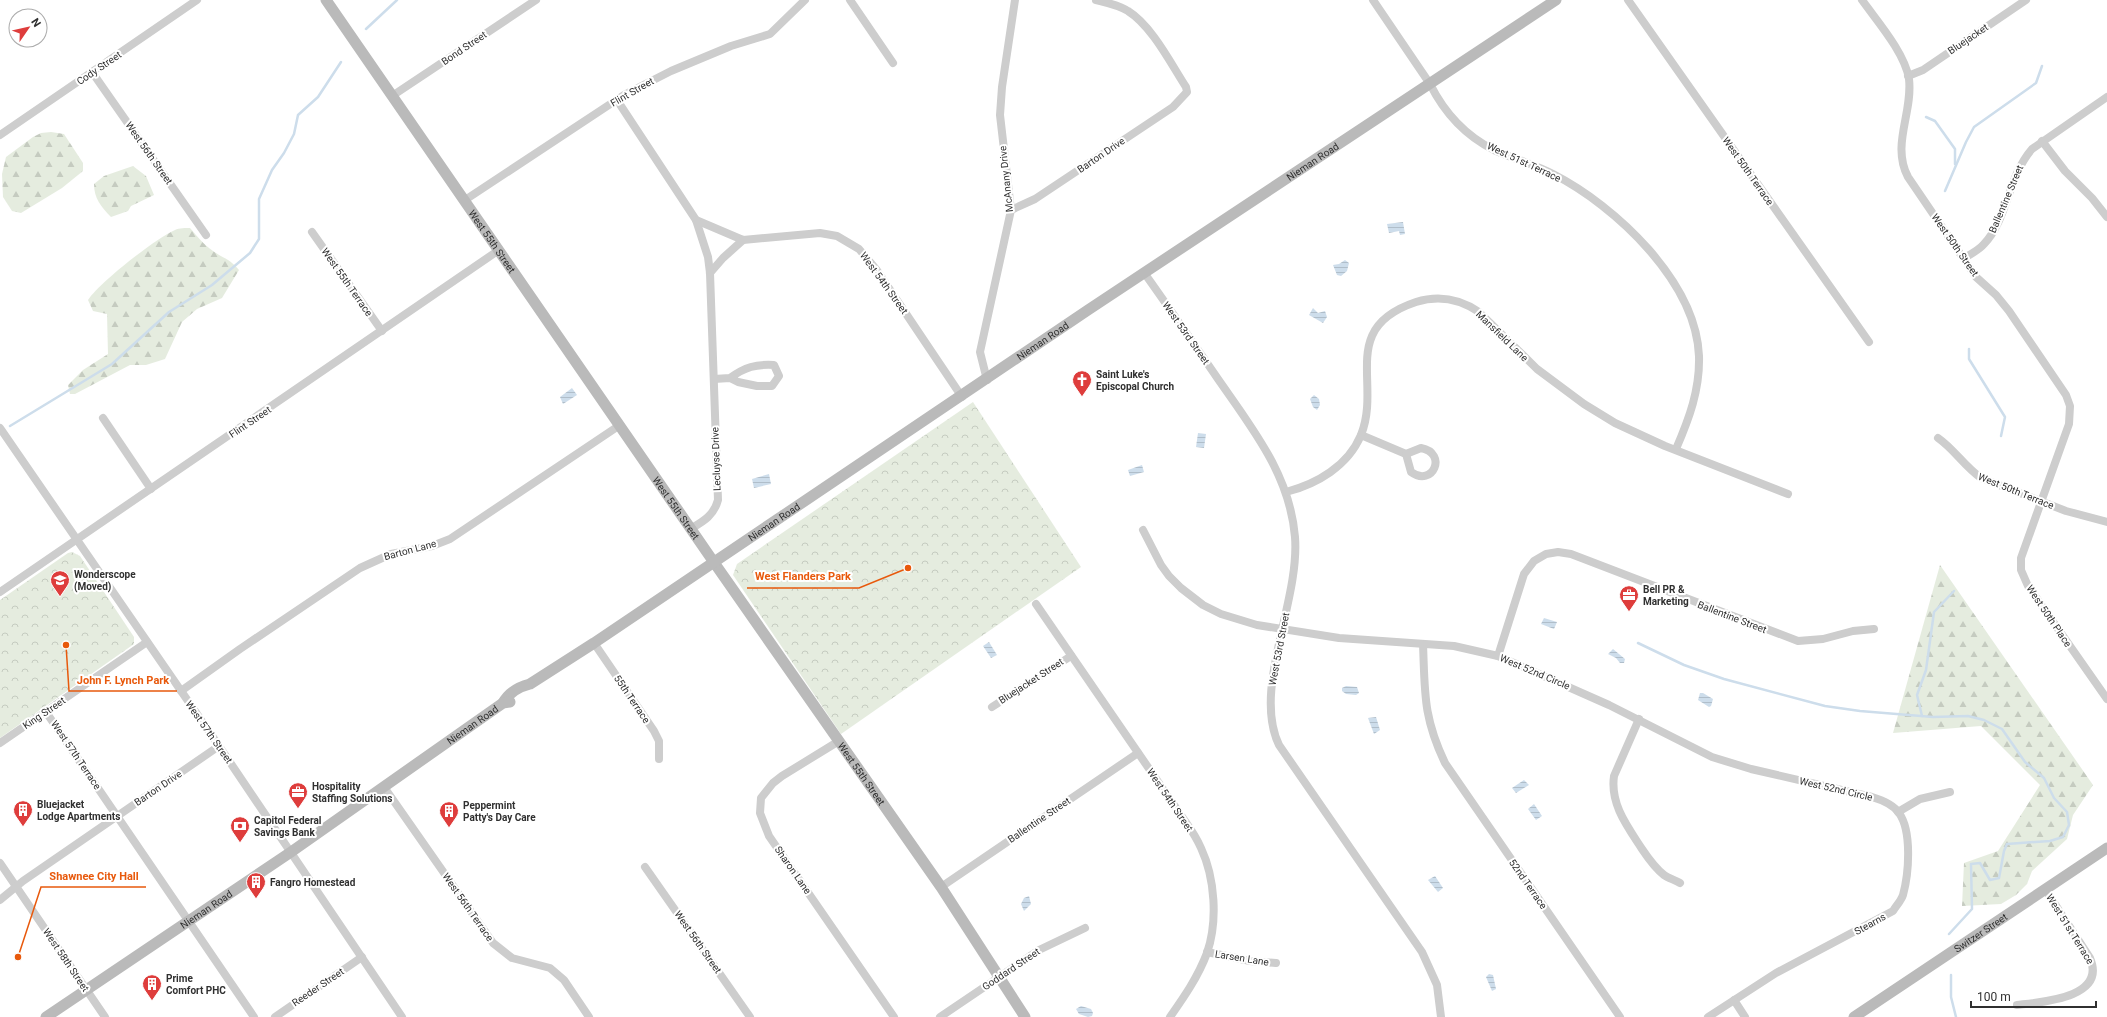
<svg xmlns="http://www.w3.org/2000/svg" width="2107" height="1017" font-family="Roboto,sans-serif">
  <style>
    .forest { fill: url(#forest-firs) }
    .park { fill: url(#park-crowns) }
    .water { fill: url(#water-rules) }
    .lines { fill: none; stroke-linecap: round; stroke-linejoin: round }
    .stream { stroke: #cdddeb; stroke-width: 2.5 }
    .street { stroke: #cdcdcd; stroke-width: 8 }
    .secondary { stroke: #bababa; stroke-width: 11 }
    .labels { text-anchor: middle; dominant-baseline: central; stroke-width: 4; stroke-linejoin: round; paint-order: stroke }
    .street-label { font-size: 10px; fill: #303030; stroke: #fff }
    .poi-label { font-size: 10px; font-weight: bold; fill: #303030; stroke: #fff; text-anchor: start }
    .leader { fill: none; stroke: #e8590c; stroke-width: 1.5 }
    .callout-dot { fill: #e8590c; stroke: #fff; stroke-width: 1.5 }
    .callout-label { font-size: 11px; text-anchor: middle; font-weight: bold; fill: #e8590c; stroke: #fff; stroke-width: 4; stroke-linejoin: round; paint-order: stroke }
  </style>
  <defs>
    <pattern id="forest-firs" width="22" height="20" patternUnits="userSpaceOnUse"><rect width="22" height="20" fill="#e5ecdf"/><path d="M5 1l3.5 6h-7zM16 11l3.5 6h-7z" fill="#c5cbc0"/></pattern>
    <pattern id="park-crowns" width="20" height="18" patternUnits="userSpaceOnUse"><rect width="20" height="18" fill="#e5ecdf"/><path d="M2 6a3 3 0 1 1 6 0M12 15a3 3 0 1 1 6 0" fill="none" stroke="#c5cbc0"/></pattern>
    <pattern id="water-rules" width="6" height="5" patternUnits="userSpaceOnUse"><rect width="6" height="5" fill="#cdddeb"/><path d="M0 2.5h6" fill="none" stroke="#b0beca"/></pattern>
  </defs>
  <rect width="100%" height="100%" fill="#fff"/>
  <g class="forest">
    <polygon points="51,132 64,134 83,163 83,171 62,188 21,213 12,211 3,197 2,174 6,157 33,137 41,133"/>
    <path d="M133,166L146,176L154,195L131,206L128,211L111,217C101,207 94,198 94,184L104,176Z"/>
    <path d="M190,228C197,236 204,245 213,251C224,259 229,258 239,270L222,298L197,309L182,322L165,359L146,365H130L75,394H70L68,385L83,370L108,354L107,314L93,311L88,300C100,282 155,239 175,230C179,228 186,228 190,228Z"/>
    <polygon points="1940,565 2093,785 2073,815 2067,839 2032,871 2027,884 2016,895 2001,904 1962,906 1964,863 1998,851 2040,785 1981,726 1893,733"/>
  </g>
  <g class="park">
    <polygon points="973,402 1081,567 841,734 733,575 737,564"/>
    <polygon points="72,552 80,556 134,637 134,644 0,738 0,600 68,553"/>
  </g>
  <g class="water">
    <polygon points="1403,222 1405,234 1400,235 1399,231 1389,233 1387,224"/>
    <polygon points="1345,260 1349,263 1347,271 1341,276 1337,275 1333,265 1339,264"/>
    <polygon points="1313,308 1318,313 1325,311 1327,317 1323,323 1309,315"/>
    <polygon points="572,388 577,395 563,404 560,397"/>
    <polygon points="1314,395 1319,399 1320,405 1317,410 1313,407 1310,399"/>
    <polygon points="1198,433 1206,434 1204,448 1196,447"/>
    <polygon points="1142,465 1144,472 1130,476 1128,470"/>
    <polygon points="769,474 771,484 754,488 752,479"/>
    <polygon points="1544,618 1557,622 1554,629 1541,624"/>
    <polygon points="989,642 997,655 991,658 983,646"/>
    <polygon points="1613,649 1625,659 1624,663 1620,663 1616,658 1608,654"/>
    <polygon points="1346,686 1357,687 1359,693 1356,695 1346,694 1342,691 1342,688"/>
    <polygon points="1700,693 1703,693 1713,699 1711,706 1709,707 1698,700"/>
    <polygon points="1376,717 1380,730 1374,734 1368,718"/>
    <polygon points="1524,780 1529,785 1516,793 1512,788"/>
    <polygon points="1534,804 1542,816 1536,820 1528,809"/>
    <polygon points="1435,876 1443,888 1438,892 1428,880"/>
    <polygon points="1029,896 1031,904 1024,911 1021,904 1024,898"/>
    <polygon points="1489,974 1493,975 1496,989 1492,991 1486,977"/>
    <polygon points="1081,1006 1091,1009 1093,1013 1092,1016 1088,1017 1079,1014 1076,1009"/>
  </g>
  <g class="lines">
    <g class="stream">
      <polyline points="366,29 397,0"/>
      <polyline points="1926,117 1935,121 1955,149 1955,164"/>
      <polyline points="1945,191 1966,142 1974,127 2036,83 2042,66"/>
      <polyline points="1969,349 1969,359 2005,417 2001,436"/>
      <polyline points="10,426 112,364 169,312 212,285 250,253 259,239 259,199 272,170 284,153 294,134 298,115 318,97 341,62"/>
      <polyline points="1638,643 1684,665 1724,679 1825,706 1860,711 1933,717 1968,716 1984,720 2002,729 2025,762 2044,778 2054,798 2067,812 2069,825 2063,837 2050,841 2007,844 2004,851 1999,878 1990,880 1980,863 1971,864 1972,909 1949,934"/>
      <polyline points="1922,716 1917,695 1926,670 1934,612 1954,591"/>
      <polyline points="1951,975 1951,997 1956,1017"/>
    </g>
    <g class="street">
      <polyline points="850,0 893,63"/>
      <path d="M1373,0L1430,84C1444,112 1466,136 1494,150C1514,159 1534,164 1553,174C1616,206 1696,282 1699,356C1700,390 1689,419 1676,449"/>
      <polyline points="1628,0 1869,342"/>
      <path d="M1862,0C1877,21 1905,53 1909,79C1913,113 1891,145 1908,177L1976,277L1996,295L2009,311L2066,395L2070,406L2069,424L2021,558V570L2028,586L2107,699"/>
      <polyline points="92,72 206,235"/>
      <polyline points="1908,76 1923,70 2026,0"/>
      <polyline points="392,96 536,0"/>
      <polyline points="617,100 696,220 743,240 820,233 837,236 859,249 876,269 962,397"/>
      <polyline points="0,135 197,0"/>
      <polyline points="2042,141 2065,171 2092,198 2107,217"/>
      <polyline points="465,200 624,95 671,71 731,46 770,34 805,0"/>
      <path d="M1011,210L1035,199L1173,107L1187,92L1186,87C1171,64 1152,26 1128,11C1119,5 1108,3 1096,0"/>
      <polyline points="312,232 382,331"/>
      <path d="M1964,258C1971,254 1979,250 1984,244C2008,219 2007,178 2032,149L2107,97"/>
      <polyline points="710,273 723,258 743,240"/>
      <path d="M1145,274C1170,309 1194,344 1218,379C1252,428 1290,475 1295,537C1300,602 1252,689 1279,745L1422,952L1437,985L1441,1017"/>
      <path d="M714,379L730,378L738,382L757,386H772L779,376L774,365C756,364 745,367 730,378"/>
      <polyline points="987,380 980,352 1011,210 1000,115 1002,87 1015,0"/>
      <polyline points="103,418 151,489"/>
      <polyline points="0,428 219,746 402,1017"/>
      <polyline points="1361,435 1406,454"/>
      <path d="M1938,438C1954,449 1964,466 1981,478L2066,511L2107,522"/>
      <path d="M1421,448C1448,453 1433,488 1411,472L1406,454Z"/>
      <path d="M1286,492C1317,484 1348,466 1361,435C1382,383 1338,328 1416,302C1438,295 1460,299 1479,312L1537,369L1584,404L1615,423L1665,446L1788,494"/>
      <path d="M692,528C704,521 714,515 718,500L710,273L708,257L696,220"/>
      <path d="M1143,530L1161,565L1169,576L1181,588L1203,605L1221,614L1257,625L1339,638L1454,646L1498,656L1609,705L1712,757L1751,769L1872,797C1882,800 1893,804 1899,813C1912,831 1909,873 1903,895C1901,901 1896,906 1893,911L1776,973L1708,1017"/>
      <polyline points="0,592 499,250"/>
      <path d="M1036,604L1187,824C1192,831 1197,839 1201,848C1215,878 1218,921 1207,953C1198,977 1184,997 1170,1017"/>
      <polyline points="594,643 654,731 659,741 659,759"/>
      <path d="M1423,644C1425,693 1423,717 1445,763L1620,1017"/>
      <polyline points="1498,656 1524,574 1534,561 1546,554 1558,552 1571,554 1798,641 1823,639 1853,631 1874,629"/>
      <polyline points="181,691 240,649 360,568 391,554 432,546 450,539 620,425"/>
      <polyline points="992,707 1071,656"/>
      <polyline points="46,712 254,1017"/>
      <path d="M1639,719L1614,776C1610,804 1627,826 1642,849C1648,858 1655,868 1664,875C1668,878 1675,880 1680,883"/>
      <polyline points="839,741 782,776 773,783 761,798 760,813 769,836 894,1017"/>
      <polyline points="0,743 147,642"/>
      <polyline points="384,787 493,943 512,958 550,968 564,980 589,1017"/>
      <polyline points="1898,812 1920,799 1950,792"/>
      <polyline points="0,863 105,1017"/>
      <polyline points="645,867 750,1017"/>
      <polyline points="941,887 1138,753"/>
      <polyline points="0,900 23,881 219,746"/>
      <polyline points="1207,952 1250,961 1276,963"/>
      <polyline points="1734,1000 1745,1017"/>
      <path d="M2017,1005C2042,1002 2107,998 2090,958L2045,889"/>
      <polyline points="275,1017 362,957"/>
      <polyline points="940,1017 1039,950 1085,928"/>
    </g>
    <g class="secondary">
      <path id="s1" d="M326,0L713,561L941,887L1025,1017"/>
      <path id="s2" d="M503,703C509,692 518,687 530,684L594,643L1088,310L1556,0"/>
      <path id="s3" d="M46,1017L291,852L503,703L510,702"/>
      <path id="s4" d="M1854,1017L2107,848"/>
    </g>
  </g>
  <defs>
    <g id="church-pin" transform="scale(1)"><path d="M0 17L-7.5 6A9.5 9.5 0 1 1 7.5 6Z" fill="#de3d3c" stroke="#fff"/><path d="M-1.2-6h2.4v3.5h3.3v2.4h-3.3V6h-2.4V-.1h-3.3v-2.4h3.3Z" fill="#fff"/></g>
    <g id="school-pin" transform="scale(1)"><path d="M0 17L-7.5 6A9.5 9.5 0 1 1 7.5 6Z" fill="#de3d3c" stroke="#fff"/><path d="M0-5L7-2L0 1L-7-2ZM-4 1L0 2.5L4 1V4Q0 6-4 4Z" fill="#fff"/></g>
    <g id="office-pin" transform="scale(1)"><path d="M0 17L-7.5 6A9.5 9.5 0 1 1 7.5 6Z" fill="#de3d3c" stroke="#fff"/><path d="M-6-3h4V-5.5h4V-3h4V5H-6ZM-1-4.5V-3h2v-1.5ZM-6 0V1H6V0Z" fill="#fff"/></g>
    <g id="building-pin" transform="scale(1)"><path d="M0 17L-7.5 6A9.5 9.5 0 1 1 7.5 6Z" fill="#de3d3c" stroke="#fff"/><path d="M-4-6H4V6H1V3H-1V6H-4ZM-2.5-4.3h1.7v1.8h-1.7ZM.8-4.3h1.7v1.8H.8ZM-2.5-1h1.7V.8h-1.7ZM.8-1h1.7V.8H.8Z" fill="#fff"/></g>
    <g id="bank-pin" transform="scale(1)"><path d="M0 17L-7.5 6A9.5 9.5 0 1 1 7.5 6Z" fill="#de3d3c" stroke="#fff"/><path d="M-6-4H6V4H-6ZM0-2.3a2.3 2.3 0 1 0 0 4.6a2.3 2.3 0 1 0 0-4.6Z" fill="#fff"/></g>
  </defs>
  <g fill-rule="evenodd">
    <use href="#church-pin" x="1082" y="380"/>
    <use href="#school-pin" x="60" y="580"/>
    <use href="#office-pin" x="1629" y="595"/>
    <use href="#office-pin" x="298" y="792"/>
    <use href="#building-pin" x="23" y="810"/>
    <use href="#building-pin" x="449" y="811"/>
    <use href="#bank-pin" x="240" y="826"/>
    <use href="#building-pin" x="256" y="882"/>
    <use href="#building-pin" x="152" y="984"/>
  </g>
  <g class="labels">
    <g class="street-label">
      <text transform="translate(1968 39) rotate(-34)">Bluejacket</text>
      <text transform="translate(464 48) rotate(-34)">Bond Street</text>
      <text transform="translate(99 68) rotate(-34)">Cody Street</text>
      <text transform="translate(632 92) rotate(-30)">Flint Street</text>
      <text transform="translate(149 153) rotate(55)">West 56th Street</text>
      <text transform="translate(1101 155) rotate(-34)">Barton Drive</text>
      <text stroke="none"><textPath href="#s2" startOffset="975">Nieman Road</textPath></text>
      <text transform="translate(1524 162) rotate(25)">West 51st Terrace</text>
      <text transform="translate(1748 171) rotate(55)">West 50th Terrace</text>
      <text transform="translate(1006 179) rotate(-96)">McAnany Drive</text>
      <text transform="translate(2006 199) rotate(-67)">Ballentine Street</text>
      <text stroke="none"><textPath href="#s1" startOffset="293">West 55th Street</textPath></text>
      <text transform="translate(1955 245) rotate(55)">West 50th Street</text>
      <text transform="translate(347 282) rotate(55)">West 55th Terrace</text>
      <text transform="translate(884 283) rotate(54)">West 54th Street</text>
      <text transform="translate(1186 333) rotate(55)">West 53rd Street</text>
      <text transform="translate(1502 336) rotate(44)">Mansfield Lane</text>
      <text stroke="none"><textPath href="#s2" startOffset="651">Nieman Road</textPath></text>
      <text transform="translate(250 422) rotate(-34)">Flint Street</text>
      <text transform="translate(716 459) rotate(-92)">Lecluyse Drive</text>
      <text transform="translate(2016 491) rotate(22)">West 50th Terrace</text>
      <text stroke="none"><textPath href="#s1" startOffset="617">West 55th Street</textPath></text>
      <text stroke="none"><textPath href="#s2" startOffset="327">Nieman Road</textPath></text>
      <text transform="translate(410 550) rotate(-15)">Barton Lane</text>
      <text transform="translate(2049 616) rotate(56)">West 50th Place</text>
      <text transform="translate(1732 617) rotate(21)">Ballentine Street</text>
      <text transform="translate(1279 649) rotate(-79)">West 53rd Street</text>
      <text transform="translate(1535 672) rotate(23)">West 52nd Circle</text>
      <text transform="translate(1031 681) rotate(-33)">Bluejacket Street</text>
      <text transform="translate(632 699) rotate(56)">55th Terrace</text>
      <text transform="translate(44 713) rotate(-34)">King Street</text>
      <text stroke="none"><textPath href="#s3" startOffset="517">Nieman Road</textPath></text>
      <text transform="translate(209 732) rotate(55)">West 57th Street</text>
      <text transform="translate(76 755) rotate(56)">West 57th Terrace</text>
      <text stroke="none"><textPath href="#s1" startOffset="941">West 55th Street</textPath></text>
      <text transform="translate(158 788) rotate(-34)">Barton Drive</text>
      <text transform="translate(1836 789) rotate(13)">West 52nd Circle</text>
      <text transform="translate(1170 800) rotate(56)">West 54th Street</text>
      <text transform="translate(1039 820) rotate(-34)">Ballentine Street</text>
      <text transform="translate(793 870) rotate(55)">Sharon Lane</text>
      <text transform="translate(1528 884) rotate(55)">52nd Terrace</text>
      <text transform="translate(468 907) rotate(55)">West 56th Terrace</text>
      <text stroke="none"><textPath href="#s3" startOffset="193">Nieman Road</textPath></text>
      <text transform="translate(1870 924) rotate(-29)">Stearns</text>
      <text transform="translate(2070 929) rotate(58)">West 51st Terrace</text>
      <text stroke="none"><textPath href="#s4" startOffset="152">Switzer Street</textPath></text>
      <text transform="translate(698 942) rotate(55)">West 56th Street</text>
      <text transform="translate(1242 958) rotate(9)">Larsen Lane</text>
      <text transform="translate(66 960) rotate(56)">West 58th Street</text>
      <text transform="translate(1011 969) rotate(-34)">Goddard Street</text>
      <text transform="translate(318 987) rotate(-34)">Reeder Street</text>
    </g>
    <g class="poi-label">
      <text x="1096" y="374">Saint Luke's<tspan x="1096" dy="12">Episcopal Church</tspan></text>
      <text x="74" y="574">Wonderscope<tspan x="74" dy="12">(Moved)</tspan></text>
      <text x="1643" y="589">Bell PR &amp;<tspan x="1643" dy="12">Marketing</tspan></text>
      <text x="312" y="786">Hospitality<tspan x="312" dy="12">Staffing Solutions</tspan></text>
      <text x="37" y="804">Bluejacket<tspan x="37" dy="12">Lodge Apartments</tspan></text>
      <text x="463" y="805">Peppermint<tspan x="463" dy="12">Patty's Day Care</tspan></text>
      <text x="254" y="820">Capitol Federal<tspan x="254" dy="12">Savings Bank</tspan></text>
      <text x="270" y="882">Fangro Homestead</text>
      <text x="166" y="978">Prime<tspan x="166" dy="12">Comfort PHC</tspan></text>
    </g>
  </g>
  <path class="leader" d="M908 568L859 588H747M66 645L69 691H177M18 957L41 887H146"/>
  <g class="callout-dot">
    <circle cx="908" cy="568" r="4"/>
    <circle cx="66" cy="645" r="4"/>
    <circle cx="18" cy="957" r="4"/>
  </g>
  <g class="callout-label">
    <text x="803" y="580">West Flanders Park</text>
    <text x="123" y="684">John F. Lynch Park</text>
    <text x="94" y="880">Shawnee City Hall</text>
  </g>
  <g transform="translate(28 28) rotate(56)"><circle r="19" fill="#ffffff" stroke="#acacac"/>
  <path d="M0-3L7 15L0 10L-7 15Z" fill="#de3d3c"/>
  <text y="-6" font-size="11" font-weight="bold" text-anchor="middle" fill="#303030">N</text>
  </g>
  <path d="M1971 1001v6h125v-6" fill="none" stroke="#303030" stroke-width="2"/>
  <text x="1977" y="1001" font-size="12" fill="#303030" stroke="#ffffff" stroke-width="3" paint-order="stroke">100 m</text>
</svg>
